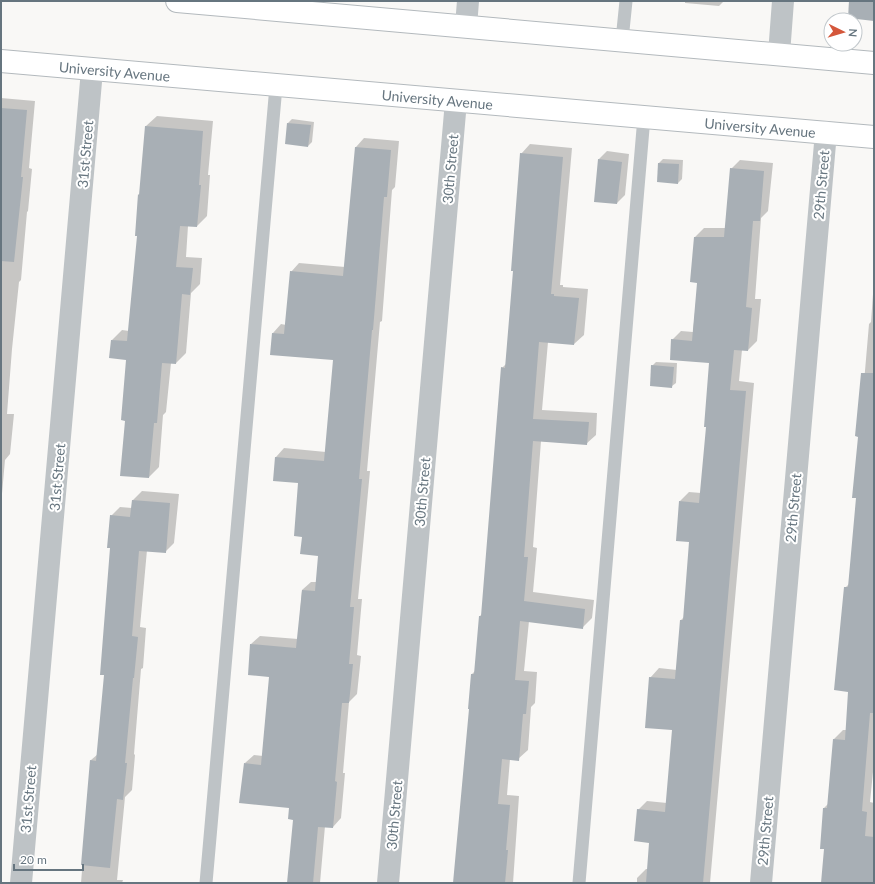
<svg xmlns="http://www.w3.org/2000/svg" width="875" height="884" font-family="Lato,sans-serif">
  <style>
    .shadow { fill: #0003 }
    .building { fill: #a8afb5 }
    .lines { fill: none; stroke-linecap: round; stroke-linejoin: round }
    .secondary-casing { stroke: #b3b9bd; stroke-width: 24 }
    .lane { stroke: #bec3c6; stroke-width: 13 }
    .street { stroke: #bec3c6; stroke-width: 22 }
    .secondary { stroke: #fff; stroke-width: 22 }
    .labels { text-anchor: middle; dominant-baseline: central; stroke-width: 4; stroke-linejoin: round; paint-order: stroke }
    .street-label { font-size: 14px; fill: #66757f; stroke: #fff }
  </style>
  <rect width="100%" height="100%" fill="#f9f8f6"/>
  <g class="shadow">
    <polygon points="685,1 724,1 719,6 685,3"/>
    <polygon points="1,98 35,101 29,168 32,169 28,211 27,212 21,280 19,282 12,349 7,414 14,414 10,454 5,460 1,505"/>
    <polygon points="157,116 213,121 208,175 210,175 207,216 197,226 188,226 186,257 202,258 200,284 191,293 186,353 176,363 171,363 166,412 163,415 159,467 149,477 126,420 127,359 112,340 122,330 129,331 138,236 139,195 141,193 146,126"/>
    <polygon points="292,119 314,122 312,142 308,146 288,123"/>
    <polygon points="364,138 399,141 395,187 392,190 382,321 380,322 367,471 370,471 358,599 362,599 357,655 361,656 357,694 349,702 343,773 345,773 341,818 333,827 325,826 320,883 288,883 294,819 290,807 245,763 254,755 263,756 270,676 251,644 260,636 298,639 302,590 311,582 317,582 319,555 303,536 299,482 274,480 276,457 284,448 326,452 334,359 271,354 273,333 281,324 286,325 291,272 299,263 345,267 356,147"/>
    <polygon points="530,144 572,148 560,285 563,285 563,287 588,289 584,335 574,344 548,342 542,410 597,413 596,435 586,444 541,441 533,547 537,548 533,592 594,600 592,618 582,628 529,621 524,671 537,672 535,703 531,707 528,750 518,759 510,759 507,795 519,796 513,883 454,883 470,708 472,674 475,671 480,616 482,614 502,368 506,364 514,270 521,154"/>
    <polygon points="607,151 629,154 625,195 617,203 599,159"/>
    <polygon points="663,159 683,160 682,179 678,183 658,181 659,163"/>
    <polygon points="740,160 773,163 768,211 761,218 755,299 761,299 757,341 748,350 742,350 739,381 754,383 710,883 637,883 637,878 646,869 648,869 650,842 638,810 647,801 667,803 673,729 650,678 659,668 677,670 681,620 684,617 690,541 680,501 689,492 701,493 707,426 710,363 672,340 681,331 693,332 698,282 691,281 695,237 704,228 726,228 731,169"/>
    <polygon points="874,280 874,762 870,802 874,803 874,883 822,883 825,848 824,808 828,804 834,739 843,730 847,730 849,691 845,588 849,584 857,497 863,394 869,324 871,322"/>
    <polygon points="656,362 677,363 676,383 672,386 652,366"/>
    <polygon points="142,491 179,494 174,543 165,552 147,550 140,627 146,628 143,668 141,669 134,754 135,755 132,790 125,797 117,880 123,880 122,883 81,883 91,760 98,754 105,674 112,547 111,516 120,507 132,508 133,500"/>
  </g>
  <g class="building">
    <polygon points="849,1 874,1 874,21 848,18"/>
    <polygon points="1,108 27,110 21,177 23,177 14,262 1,261"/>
    <polygon points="287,123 311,125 308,147 285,144"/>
    <polygon points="145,126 203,131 199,185 201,185 197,227 180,226 176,267 193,268 190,295 182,294 176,364 162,363 157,423 154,423 149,478 120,476 125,421 121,420 126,360 109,358 111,340 127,341 137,236 135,236 138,194 139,195"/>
    <polygon points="355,147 391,150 387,197 384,197 373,330 372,330 359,479 362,479 350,607 354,607 349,664 353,664 349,703 342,703 335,781 337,782 333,828 318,827 313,883 287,883 293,820 288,819 289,808 239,803 244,763 261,765 269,677 248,675 250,644 296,648 302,590 315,591 318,556 300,554 302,537 294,536 298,483 273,481 275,457 324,461 333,360 270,355 272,333 284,334 290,271 343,276"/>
    <polygon points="520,153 563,157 551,294 554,294 554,296 579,298 574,345 539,342 533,419 589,422 587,445 533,441 524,557 528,557 524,601 585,609 583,629 520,621 515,680 529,681 526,714 523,714 519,761 502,759 498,804 510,805 506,850 508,850 505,883 453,883 469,709 468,709 471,674 474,674 479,616 481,616 501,367 505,368 513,271 511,271"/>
    <polygon points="598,159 622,162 617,204 594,202"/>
    <polygon points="658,163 679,164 678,184 657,182"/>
    <polygon points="730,168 764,171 760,221 753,221 746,307 752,308 748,351 734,350 730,390 746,391 703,883 646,883 649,843 634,841 637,809 665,812 672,730 645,728 649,677 675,679 680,620 683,620 689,542 676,541 679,501 699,503 706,427 704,427 709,363 670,360 671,339 692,341 697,283 690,282 694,237 724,237"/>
    <polygon points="651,365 674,367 672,388 650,386"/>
    <polygon points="861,373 874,373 874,695 873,713 870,713 862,811 867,812 865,836 874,837 874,883 821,883 824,849 820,849 823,808 827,808 833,739 845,740 848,692 834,690 844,587 848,587 856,498 852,498 858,437 855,436"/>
    <polygon points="132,500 170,503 166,553 139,551 132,636 138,637 134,678 133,678 125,763 127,763 123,800 117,799 110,868 81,865 90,760 96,761 104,675 100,675 110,548 107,548 110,515 130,517"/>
  </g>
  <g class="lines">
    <g class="secondary-casing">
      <g id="secondary">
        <polyline points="177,1 874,63"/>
        <path id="s1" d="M1,61L874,137"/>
      </g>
    </g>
    <g class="lane">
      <polyline points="622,40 626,1"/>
      <polyline points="206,883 276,86"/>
      <polyline points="579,883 644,117"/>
    </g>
    <g class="street">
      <polyline points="466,26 468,1"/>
      <polyline points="779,54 783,1"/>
      <polyline points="21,883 92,70"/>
      <polyline points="388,883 456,101"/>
      <polyline points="761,883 826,132"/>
    </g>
    <use href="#secondary" class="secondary"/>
  </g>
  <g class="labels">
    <g class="street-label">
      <text stroke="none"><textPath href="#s1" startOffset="114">University Avenue</textPath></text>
      <text stroke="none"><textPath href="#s1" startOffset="438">University Avenue</textPath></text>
      <text stroke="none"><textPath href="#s1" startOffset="762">University Avenue</textPath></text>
      <text transform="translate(85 154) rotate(-85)">31st Street</text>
      <text transform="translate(450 169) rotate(-85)">30th Street</text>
      <text transform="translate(821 185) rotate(-85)">29th Street</text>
      <text transform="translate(57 477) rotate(-85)">31st Street</text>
      <text transform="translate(422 492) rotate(-85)">30th Street</text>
      <text transform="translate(793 508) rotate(-85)">29th Street</text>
      <text transform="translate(28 799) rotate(-85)">31st Street</text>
      <text transform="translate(394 815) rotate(-85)">30th Street</text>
      <text transform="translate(765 831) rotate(-85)">29th Street</text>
    </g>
  </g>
  <rect width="875" height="884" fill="none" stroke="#66757f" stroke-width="4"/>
  <g transform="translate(843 32) rotate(95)"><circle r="19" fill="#ffffff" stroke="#c2c8cc"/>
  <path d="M0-3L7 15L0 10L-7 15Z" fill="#d4573b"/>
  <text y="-6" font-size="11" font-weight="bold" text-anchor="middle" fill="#66757f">N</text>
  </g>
  <path d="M14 864v6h69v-6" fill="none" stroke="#66757f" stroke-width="2"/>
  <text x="20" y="864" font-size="12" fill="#66757f" stroke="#ffffff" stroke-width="3" paint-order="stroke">20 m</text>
</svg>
